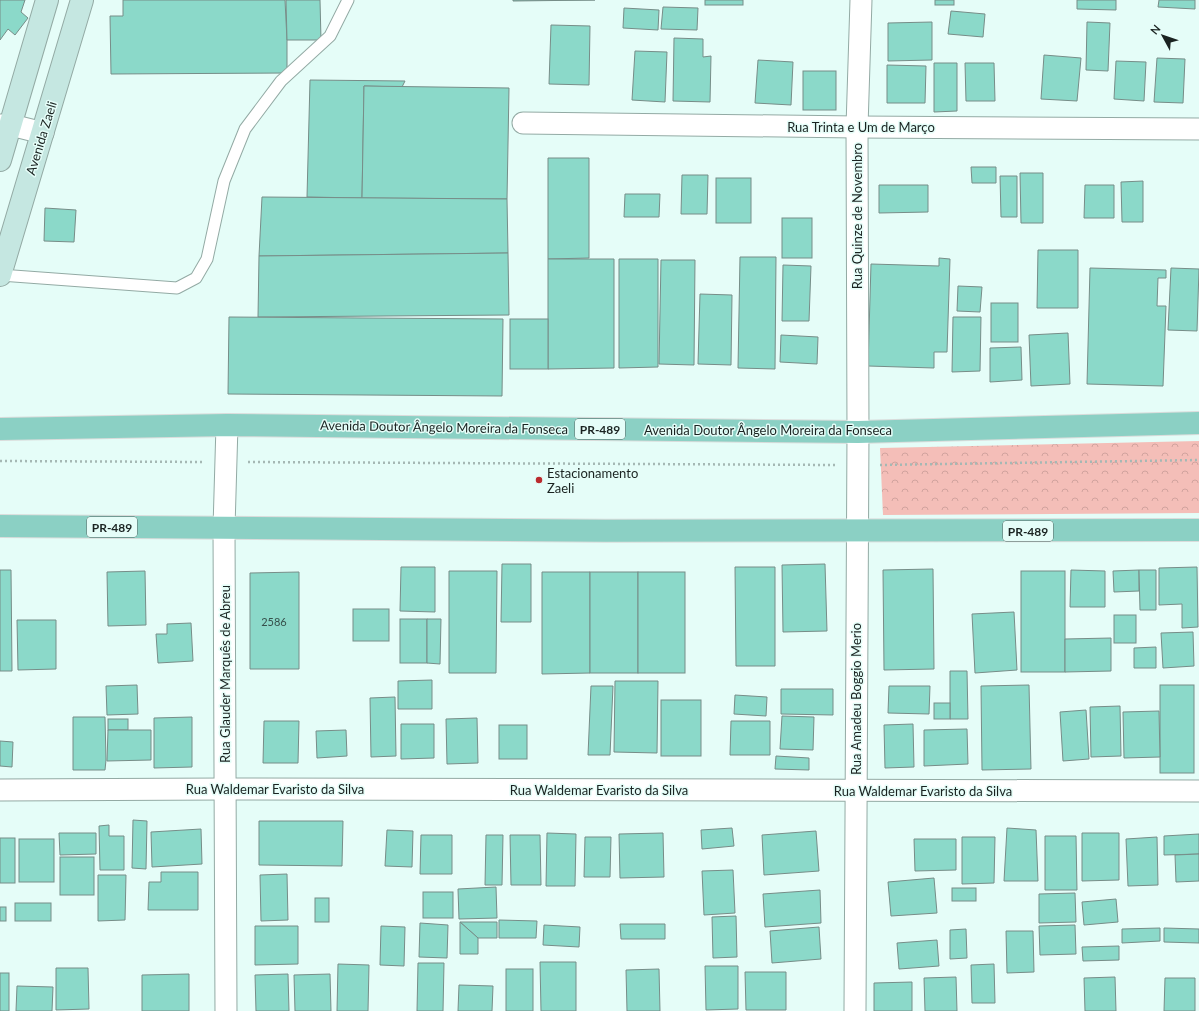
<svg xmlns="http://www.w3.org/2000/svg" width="1199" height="1011" font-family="Lato,sans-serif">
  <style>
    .forest { fill: url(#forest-crowns) }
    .building { fill: #8bd9c9; stroke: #778d88 }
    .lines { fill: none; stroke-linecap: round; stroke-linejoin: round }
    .lane-casing { stroke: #93aaa4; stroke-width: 13 }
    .street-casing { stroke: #93aaa4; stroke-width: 23 }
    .secondary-casing { stroke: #93aaa4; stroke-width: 24 }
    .primary-casing { stroke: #dadcdb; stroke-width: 24 }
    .path { stroke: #a5b8b4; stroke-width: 2.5; stroke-dasharray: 2 3; stroke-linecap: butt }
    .lane { stroke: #fff; stroke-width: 11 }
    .street { stroke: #fff; stroke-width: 21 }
    .secondary { stroke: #c5e7e1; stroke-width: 22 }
    .primary { stroke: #8bd0c4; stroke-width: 22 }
    .poi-dot { fill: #ba2a2e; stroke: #e5fdf8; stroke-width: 1.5 }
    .labels { text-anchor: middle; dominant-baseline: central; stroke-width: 3; stroke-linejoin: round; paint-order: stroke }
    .number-label { font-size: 11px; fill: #36504b }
    .shield { fill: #e5fdf8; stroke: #576462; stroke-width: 1 }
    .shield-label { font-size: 12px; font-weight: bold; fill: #1a2321 }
    .street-label { font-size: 13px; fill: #1a2321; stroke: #e5fdf8 }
    .poi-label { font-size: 13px; fill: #1a2321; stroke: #e5fdf8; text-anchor: start }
  </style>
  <defs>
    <pattern id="forest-crowns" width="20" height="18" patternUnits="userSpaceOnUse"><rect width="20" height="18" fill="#f4beb8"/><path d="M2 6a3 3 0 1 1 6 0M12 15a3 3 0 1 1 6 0" fill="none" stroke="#d1a39e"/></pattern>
  </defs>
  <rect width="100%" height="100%" fill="#e5fdf8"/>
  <polygon class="forest" points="1199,441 1199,513 883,515 880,448"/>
  <g class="building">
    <polygon points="0,0 25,0 21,12 28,18 15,35 8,29 0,40"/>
    <polygon points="123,0 285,0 287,40 287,73 111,74 110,16 123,16"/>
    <polygon points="286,0 320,0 321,40 287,40"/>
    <polygon points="513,0 595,0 513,1"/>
    <rect x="705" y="0" width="38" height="5"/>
    <rect x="935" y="0" width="19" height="5"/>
    <polygon points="1077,0 1116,0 1116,10 1077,9"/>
    <polygon points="1159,0 1195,0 1195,9 1158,7"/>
    <polygon points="663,7 698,8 697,30 661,29"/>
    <polygon points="624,8 659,10 658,30 623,28"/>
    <polygon points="951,11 985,14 983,37 948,34"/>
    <polygon points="932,22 932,60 888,61 888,23"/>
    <polygon points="1087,22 1110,23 1108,71 1086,70"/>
    <polygon points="551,25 590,26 589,85 549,84"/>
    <polygon points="674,38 703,39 703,57 711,56 710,102 673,101"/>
    <polygon points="635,51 667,52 665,102 632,100"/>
    <polygon points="1044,55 1081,58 1077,101 1041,99"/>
    <polygon points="1157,58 1185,59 1183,103 1154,102"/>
    <polygon points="758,60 793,62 791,105 755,103"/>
    <polygon points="1116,61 1146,62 1144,101 1114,99"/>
    <polygon points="934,63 957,63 957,111 934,112"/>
    <polygon points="965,63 994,63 995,101 966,101"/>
    <polygon points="887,65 926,66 925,103 887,103"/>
    <rect x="803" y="71" width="33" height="39"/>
    <polygon points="310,80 405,81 402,87 364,86 362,198 307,197"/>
    <polygon points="364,86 509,88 507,199 362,198"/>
    <polygon points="548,158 589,158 589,258 548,259"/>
    <polygon points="971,167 996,167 996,183 972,183"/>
    <polygon points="1020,173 1043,173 1043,223 1021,223"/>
    <polygon points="682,175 708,175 707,214 681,214"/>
    <polygon points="1000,176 1017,176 1017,217 1001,217"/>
    <rect x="716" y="178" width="35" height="45"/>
    <polygon points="1143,181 1143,222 1122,222 1121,182"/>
    <polygon points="879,185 928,185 928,212 879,213"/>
    <polygon points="1085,185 1114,185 1114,218 1084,218"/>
    <polygon points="625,194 660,194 659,217 624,217"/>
    <polygon points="262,197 507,199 508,253 259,256"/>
    <polygon points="45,208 76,210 74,242 44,241"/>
    <rect x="782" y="218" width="30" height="40"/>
    <polygon points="1038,250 1078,250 1078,308 1037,308"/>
    <polygon points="508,253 509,315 258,317 259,256"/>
    <polygon points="740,257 776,257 775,369 738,368"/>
    <polygon points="939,258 950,259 947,352 934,352 934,368 868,366 871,264 939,266"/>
    <polygon points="548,259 614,259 614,368 548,369"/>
    <polygon points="619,259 658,259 658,367 619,368"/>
    <polygon points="661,260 695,260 694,365 659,364"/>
    <polygon points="783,265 811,266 809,321 782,321"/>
    <polygon points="1090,268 1166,270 1166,278 1158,278 1157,306 1166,306 1163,386 1087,384"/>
    <polygon points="1171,268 1199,269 1197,331 1168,330"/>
    <polygon points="958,286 982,287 980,312 957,311"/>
    <polygon points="700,294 732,295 731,365 698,364"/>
    <rect x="991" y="303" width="27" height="39"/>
    <polygon points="229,317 503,319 502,396 228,394"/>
    <polygon points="953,317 981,317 980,371 952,372"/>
    <rect x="510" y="319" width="38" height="50"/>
    <polygon points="1068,333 1070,384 1031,386 1029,335"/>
    <polygon points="781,335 818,337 817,364 780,362"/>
    <polygon points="1021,347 1022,380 990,382 990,348"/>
    <polygon points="502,564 531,564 531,622 501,622"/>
    <polygon points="825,564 827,631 783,632 782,565"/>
    <polygon points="401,567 435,567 435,612 400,611"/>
    <polygon points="735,567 775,567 775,666 736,666"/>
    <polygon points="1197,567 1198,627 1182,628 1182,604 1159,605 1159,568"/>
    <polygon points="933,569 934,669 884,670 883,570"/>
    <polygon points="0,570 11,570 12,671 0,671"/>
    <polygon points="1071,570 1105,571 1105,607 1070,607"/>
    <polygon points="1139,570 1139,591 1114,592 1113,571"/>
    <polygon points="1139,570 1156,570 1156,610 1140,610"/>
    <polygon points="145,571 146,625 108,626 107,572"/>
    <polygon points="449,571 497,571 496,673 449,673"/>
    <rect x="1021" y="571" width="44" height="101"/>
    <polygon points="299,572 299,669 250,669 250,573"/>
    <polygon points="542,572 590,572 590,673 542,674"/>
    <rect x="590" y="572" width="48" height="101"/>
    <rect x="638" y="572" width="47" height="101"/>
    <rect x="353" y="609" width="36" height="32"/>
    <polygon points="1014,612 1017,670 975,673 972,614"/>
    <rect x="1114" y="615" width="22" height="28"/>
    <rect x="400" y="619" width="27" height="44"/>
    <polygon points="427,619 441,619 440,664 427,663"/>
    <polygon points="17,620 56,620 56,669 18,670"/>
    <polygon points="191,623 193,661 158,663 156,634 167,634 167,624"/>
    <polygon points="1193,632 1194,666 1163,668 1161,633"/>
    <polygon points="1111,638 1111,671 1065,672 1065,639"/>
    <polygon points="1156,647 1156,668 1134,668 1134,648"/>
    <polygon points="950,671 967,671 968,719 950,719"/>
    <polygon points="432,680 432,709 398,709 398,681"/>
    <polygon points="615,681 658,681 657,753 614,752"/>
    <polygon points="137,685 138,714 107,715 106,686"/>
    <polygon points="1029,685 1031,769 982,770 981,686"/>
    <rect x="1160" y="685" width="34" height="88"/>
    <polygon points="591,686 613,686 610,755 588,755"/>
    <polygon points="889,686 930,686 929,714 888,713"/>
    <polygon points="781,689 833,689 833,715 781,714"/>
    <polygon points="735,695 767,697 766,716 734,714"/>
    <polygon points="395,697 396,756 371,757 370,698"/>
    <rect x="661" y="700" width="40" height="56"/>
    <rect x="934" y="703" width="16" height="16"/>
    <polygon points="1120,706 1121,756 1091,757 1090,707"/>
    <polygon points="1086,710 1089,759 1063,761 1060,712"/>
    <polygon points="1159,711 1160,757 1124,758 1123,712"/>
    <polygon points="782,716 814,717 813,750 780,749"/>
    <polygon points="73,717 105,717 106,760 105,770 73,770"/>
    <polygon points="192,717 192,767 154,768 154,718"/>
    <polygon points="477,718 478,763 447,764 446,719"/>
    <rect x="108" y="719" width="20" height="11"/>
    <polygon points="264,721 299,721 298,763 263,763"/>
    <polygon points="731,721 770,721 770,755 730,755"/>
    <polygon points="401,724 434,724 434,758 401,759"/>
    <polygon points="913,724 914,767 885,768 884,725"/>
    <rect x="499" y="725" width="28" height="34"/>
    <polygon points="967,729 968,764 924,766 924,730"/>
    <polygon points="108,730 151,730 151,760 107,761"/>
    <polygon points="346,730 347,756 317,758 316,731"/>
    <polygon points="0,741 13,742 12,767 0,766"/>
    <polygon points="776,756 809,758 809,770 775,769"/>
    <polygon points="133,820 147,821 146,869 132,868"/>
    <polygon points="259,821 343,821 342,866 259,865"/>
    <polygon points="109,825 109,836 124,836 124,870 100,870 99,826"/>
    <polygon points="732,828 734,846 702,849 701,830"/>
    <polygon points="1007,828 1036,830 1038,881 1004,881"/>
    <polygon points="201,829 202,864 152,867 151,832"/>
    <polygon points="387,830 413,831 412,867 385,866"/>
    <polygon points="816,831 819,871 764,875 762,835"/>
    <polygon points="59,833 96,833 96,854 60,855"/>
    <polygon points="547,833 576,834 575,886 546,886"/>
    <polygon points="663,833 664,877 620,878 619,834"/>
    <polygon points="1082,833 1119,833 1119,880 1082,881"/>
    <polygon points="1199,834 1199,854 1164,855 1164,836"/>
    <polygon points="421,835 452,835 452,874 420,874"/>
    <polygon points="486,835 503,835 502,885 485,885"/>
    <polygon points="510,835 540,835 541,885 511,885"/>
    <polygon points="1045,836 1076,836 1077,890 1045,890"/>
    <polygon points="585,837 611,837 610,877 584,877"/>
    <polygon points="962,837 995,837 994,883 962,884"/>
    <polygon points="1157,837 1158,885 1128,886 1126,839"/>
    <rect x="0" y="838" width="15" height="45"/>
    <rect x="19" y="839" width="35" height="43"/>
    <polygon points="914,839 956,839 956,870 915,871"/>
    <polygon points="1199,854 1199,881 1176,882 1175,855"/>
    <rect x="60" y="857" width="34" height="38"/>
    <polygon points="733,870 735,913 704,915 702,871"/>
    <polygon points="161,872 198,872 198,910 148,910 149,882 161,882"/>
    <polygon points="287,874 288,920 261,921 260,875"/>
    <polygon points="98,875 126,875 125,920 98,921"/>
    <polygon points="934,878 937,913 891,916 888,882"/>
    <polygon points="496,887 497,918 459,919 458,889"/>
    <rect x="952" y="888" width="24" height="13"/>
    <polygon points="820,890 821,923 765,927 763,894"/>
    <rect x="423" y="892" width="30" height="26"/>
    <polygon points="1075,893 1076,922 1039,923 1039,894"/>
    <rect x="315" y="898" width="14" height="24"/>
    <polygon points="1116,899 1118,922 1084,925 1082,902"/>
    <rect x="15" y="903" width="36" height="18"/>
    <rect x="0" y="907" width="6" height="14"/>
    <polygon points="736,916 737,957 713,958 712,917"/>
    <polygon points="499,920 537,921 536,938 499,938"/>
    <polygon points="460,922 497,922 497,938 478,938"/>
    <polygon points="460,922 478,938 478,954 460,954"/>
    <polygon points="420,923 448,925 447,958 419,957"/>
    <polygon points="620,924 665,924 665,939 621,939"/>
    <polygon points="544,925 580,927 579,947 543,945"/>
    <polygon points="1075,925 1076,954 1040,955 1039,926"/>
    <polygon points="255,926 298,926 298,964 255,965"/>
    <polygon points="381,926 405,927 404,966 380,965"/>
    <polygon points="819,927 821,959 772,963 770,931"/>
    <polygon points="1160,928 1160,941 1122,943 1122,929"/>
    <polygon points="1164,928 1199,929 1199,943 1164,942"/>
    <polygon points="966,929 967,958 950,959 950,930"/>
    <polygon points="1006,931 1033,931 1034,972 1007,973"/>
    <polygon points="937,940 939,966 899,969 897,943"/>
    <polygon points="1119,946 1119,960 1083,961 1082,947"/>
    <polygon points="540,962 576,962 576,1011 541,1011"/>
    <polygon points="418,963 444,963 443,1011 417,1011"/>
    <polygon points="338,964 369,965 368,1011 337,1011"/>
    <polygon points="994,964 995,1003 972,1003 971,965"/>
    <polygon points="705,966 738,966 738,1009 706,1010"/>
    <polygon points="56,968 88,968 89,1009 56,1010"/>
    <rect x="506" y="969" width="27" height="42"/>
    <polygon points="659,969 660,1011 627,1011 626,970"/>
    <polygon points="745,972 786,972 786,1010 746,1010"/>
    <rect x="0" y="973" width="9" height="38"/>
    <polygon points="189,974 189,1011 142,1011 142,975"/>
    <polygon points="288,974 289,1011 256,1011 255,975"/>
    <polygon points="330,974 331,1011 295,1011 294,975"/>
    <polygon points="956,977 957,1011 925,1011 924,978"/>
    <polygon points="1115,977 1116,1011 1085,1011 1084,978"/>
    <polygon points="1165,978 1195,978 1195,1011 1164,1011"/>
    <polygon points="912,982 912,1011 874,1011 874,983"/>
    <polygon points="459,985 493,986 492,1011 458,1011"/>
    <polygon points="17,986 53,987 52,1011 16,1011"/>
  </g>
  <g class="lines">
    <g class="lane-casing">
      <polyline id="lane" points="0,275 177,288 196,278 207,259 224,181 245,129 281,81 330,36 348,0"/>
    </g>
    <g class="street-casing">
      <g id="street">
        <polyline points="523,123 857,127 1199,129"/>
        <polyline points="0,125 11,125 43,133"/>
        <polyline points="0,790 225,789 1199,791"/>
        <polyline points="226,1011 224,528 227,425"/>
        <polyline points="855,1011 858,432 857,127 861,0"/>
      </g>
    </g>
    <g class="secondary-casing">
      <g id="secondary">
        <polyline points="0,160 47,0"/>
        <polyline points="0,275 82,0"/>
      </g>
    </g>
    <g class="primary-casing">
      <g id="primary">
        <polyline points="0,429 227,425 858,432 1199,423"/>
        <path d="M0,526C400,531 799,532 1199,530"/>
      </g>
    </g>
    <g class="path">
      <polyline points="0,461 205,462"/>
      <polyline points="248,462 837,465"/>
      <polyline points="880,465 1199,460"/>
    </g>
    <use href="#lane" class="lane"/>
    <use href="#street" class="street"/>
    <use href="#secondary" class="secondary"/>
    <use href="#primary" class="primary"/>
  </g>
  <circle class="poi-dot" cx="539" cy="480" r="4"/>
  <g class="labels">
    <g class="number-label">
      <text x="274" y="621">2586</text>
    </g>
    <g class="shield">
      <rect x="575" y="419" width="50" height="20" rx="3"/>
      <rect x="87" y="517" width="50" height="20" rx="3"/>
      <rect x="1003" y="521" width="50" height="20" rx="3"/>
    </g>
    <g class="shield-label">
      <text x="600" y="429">PR-489</text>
      <text x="112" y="527">PR-489</text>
      <text x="1028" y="531">PR-489</text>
    </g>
    <g class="street-label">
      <text x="861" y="127">Rua Trinta e Um de Março</text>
      <text transform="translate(41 138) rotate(-73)">Avenida Zaeli</text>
      <text transform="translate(857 216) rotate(-90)">Rua Quinze de Novembro</text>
      <text transform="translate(444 427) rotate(1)">Avenida Doutor Ângelo Moreira da Fonseca</text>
      <text x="768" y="430">Avenida Doutor Ângelo Moreira da Fonseca</text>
      <text transform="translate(225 674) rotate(-90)">Rua Glauder Marquês de Abreu</text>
      <text transform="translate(856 699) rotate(-90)">Rua Amadeu Boggio Merio</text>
      <text x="275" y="789">Rua Waldemar Evaristo da Silva</text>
      <text x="599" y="790">Rua Waldemar Evaristo da Silva</text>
      <text x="923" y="791">Rua Waldemar Evaristo da Silva</text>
    </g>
    <g class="poi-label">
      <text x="547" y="473">Estacionamento<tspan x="547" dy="15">Zaeli</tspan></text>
    </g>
  </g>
  <g transform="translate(1163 36) rotate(310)" stroke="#e5fdf8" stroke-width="3" paint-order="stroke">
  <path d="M0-3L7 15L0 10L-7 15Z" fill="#1a2321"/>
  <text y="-6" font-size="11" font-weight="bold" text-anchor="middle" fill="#1a2321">N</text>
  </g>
</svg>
